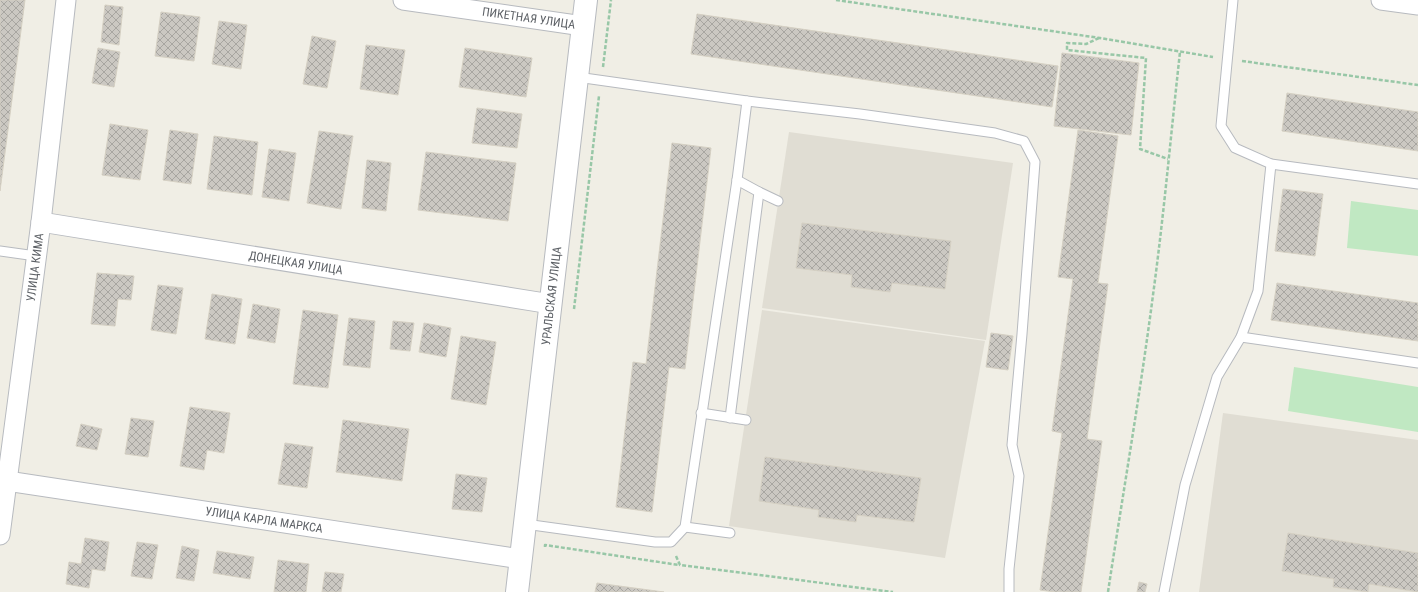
<svg xmlns="http://www.w3.org/2000/svg" width="1418" height="592" font-family="'Roboto Condensed',sans-serif">
  <style>
    .education { fill: #e0ddd3 }
    .park { fill: #c0e8c2 }
    .building { fill: url(#building-cross-hatch); stroke: #d5d0c3 }
    .lines { fill: none; stroke-linecap: round; stroke-linejoin: round }
    .service-casing { stroke: #b7babf; stroke-width: 11 }
    .minor-casing { stroke: #b7babf; stroke-width: 21 }
    .tertiary-casing { stroke: #b7babf; stroke-width: 24 }
    .path { stroke: #98c7a7; stroke-width: 2.5; stroke-dasharray: 4 2; stroke-linecap: butt }
    .service { stroke: #fff; stroke-width: 9 }
    .minor { stroke: #fff; stroke-width: 19 }
    .tertiary { stroke: #fff; stroke-width: 22 }
    .labels { text-anchor: middle; dominant-baseline: central; stroke-width: 3; stroke-linejoin: round; paint-order: stroke }
    .street-label { font-size: 12px; fill: #5d6166; stroke: #fff }
  </style>
  <defs>
    <pattern id="building-cross-hatch" width="8" height="8" patternUnits="userSpaceOnUse"><rect width="8" height="8" fill="#cbc8c2"/><path d="M0 0l8 8M0 8l8-8" fill="none" stroke="#a8a6a1"/></pattern>
  </defs>
  <rect width="100%" height="100%" fill="#f0eee5"/>
  <g class="education">
    <polygon points="789,132 1013,163 986,340 762,308"/>
    <polygon points="762,310 985,341 945,558 729,526"/>
    <polygon points="1223,413 1418,440 1418,592 1199,592"/>
  </g>
  <g class="park">
    <polygon points="1351,201 1418,210 1418,256 1347,248"/>
    <polygon points="1294,367 1418,387 1418,432 1288,411"/>
  </g>
  <g class="building">
    <polygon points="0,0 25,0 0,191"/>
    <polygon points="105,5 123,7 119,45 101,42"/>
    <polygon points="161,12 200,17 194,61 155,56"/>
    <polygon points="697,14 1058,66 1052,107 691,54"/>
    <polygon points="219,21 247,25 241,69 212,64"/>
    <polygon points="312,36 336,41 327,88 303,84"/>
    <polygon points="366,45 405,50 398,95 360,89"/>
    <polygon points="98,48 120,52 114,87 92,83"/>
    <polygon points="465,48 532,58 526,97 459,87"/>
    <polygon points="1062,53 1139,63 1131,135 1054,126"/>
    <polygon points="1287,93 1418,112 1418,151 1282,131"/>
    <polygon points="477,108 522,114 517,148 472,143"/>
    <polygon points="110,124 148,130 140,180 102,175"/>
    <polygon points="170,130 198,134 191,184 163,180"/>
    <polygon points="1078,130 1118,136 1098,283 1108,284 1087,439 1102,441 1081,592 1055,592 1040,590 1062,433 1052,431 1073,279 1058,277"/>
    <polygon points="319,131 353,136 341,209 307,203"/>
    <polygon points="214,136 258,142 252,195 207,189"/>
    <polygon points="672,143 711,148 685,369 669,367 652,512 616,507 633,362 646,364"/>
    <polygon points="269,149 296,153 289,201 262,197"/>
    <polygon points="426,152 516,163 508,221 418,210"/>
    <polygon points="367,160 391,163 386,211 362,208"/>
    <polygon points="1283,189 1323,194 1315,256 1275,251"/>
    <polygon points="802,223 951,241 945,289 892,283 890,292 851,287 852,275 796,268"/>
    <polygon points="97,273 134,276 131,300 118,299 115,326 91,324"/>
    <polygon points="1277,283 1418,303 1418,341 1271,320"/>
    <polygon points="158,285 183,288 176,334 151,330"/>
    <polygon points="212,294 242,299 235,344 205,339"/>
    <polygon points="253,304 280,309 275,343 247,338"/>
    <polygon points="303,310 338,315 328,388 293,384"/>
    <polygon points="349,318 375,321 370,368 343,365"/>
    <polygon points="393,321 414,323 410,351 390,349"/>
    <polygon points="424,323 451,328 446,357 419,352"/>
    <polygon points="991,333 1013,336 1008,370 986,367"/>
    <polygon points="461,336 496,342 486,405 451,399"/>
    <polygon points="190,407 230,413 224,453 207,450 204,470 180,466"/>
    <polygon points="131,418 154,421 148,457 125,454"/>
    <polygon points="343,420 409,429 402,481 336,472"/>
    <polygon points="81,424 102,429 97,450 76,446"/>
    <polygon points="285,443 313,447 307,488 278,484"/>
    <polygon points="765,457 921,478 914,522 857,515 856,522 818,517 819,510 759,501"/>
    <polygon points="456,474 487,478 482,512 452,509"/>
    <polygon points="1288,533 1418,553 1418,592 1369,584 1368,592 1333,587 1334,579 1282,571"/>
    <polygon points="85,538 109,542 105,571 92,569 89,588 66,584 69,562 81,564"/>
    <polygon points="137,542 158,545 152,579 131,576"/>
    <polygon points="182,546 199,550 194,581 176,578"/>
    <polygon points="217,551 254,557 250,579 213,573"/>
    <polygon points="278,560 309,564 306,592 274,592"/>
    <polygon points="325,572 344,574 341,592 322,592"/>
    <polygon points="1139,582 1147,584 1145,592 1137,592"/>
    <polygon points="597,583 664,592 595,592"/>
  </g>
  <g class="lines">
    <g class="service-casing">
      <g id="service">
        <polyline points="577,77 747,101 860,114 995,133 1024,141 1035,162 1022,334 1012,445 1019,476 1009,569 1009,592"/>
        <polyline points="1271,164 1418,184"/>
        <polyline points="737,180 759,192 778,201"/>
        <polyline points="0,251 36,256"/>
        <polyline points="1241,337 1418,363"/>
        <polyline points="701,413 746,420"/>
        <polyline points="730,418 759,192"/>
        <polyline points="525,524 655,542 671,542 685,527 737,180 747,101"/>
        <polyline points="685,527 730,533"/>
        <polyline points="1164,592 1185,485 1217,377 1241,337 1258,291 1271,164 1235,148 1221,126 1233,0"/>
      </g>
    </g>
    <g class="minor-casing">
      <g id="minor">
        <path id="s1" d="M403,0L583,26"/>
        <polyline points="1381,0 1418,5"/>
        <path id="s2" d="M41,222L551,304"/>
        <path id="s3" d="M7,481L521,559"/>
        <path id="s4" d="M0,535L41,222L66,0"/>
      </g>
    </g>
    <g class="tertiary-casing">
      <g id="tertiary">
        <path id="s5" d="M517,592L586,0"/>
      </g>
    </g>
    <g class="path">
      <polyline points="836,0 1100,38 1213,57"/>
      <polyline points="1099,38 1086,44 1067,43 1067,50 1146,58 1140,149 1168,159"/>
      <polyline points="1242,61 1418,85"/>
      <polyline points="603,67 611,0"/>
      <polyline points="574,309 599,96"/>
      <polyline points="545,547 545,545 679,565"/>
      <polyline points="676,556 680,565 893,592"/>
      <path d="M1108,592C1123,493 1140,395 1153,295C1164,214 1171,133 1180,52"/>
    </g>
    <use href="#service" class="service"/>
    <use href="#minor" class="minor"/>
    <use href="#tertiary" class="tertiary"/>
  </g>
  <g class="labels">
    <g class="street-label">
      <text stroke="none"><textPath href="#s1" startOffset="127">ПИКЕТНАЯ УЛИЦА</textPath></text>
      <text stroke="none"><textPath href="#s2" startOffset="258">ДОНЕЦКАЯ УЛИЦА</textPath></text>
      <text stroke="none"><textPath href="#s4" startOffset="270">УЛИЦА КИМА</textPath></text>
      <text stroke="none"><textPath href="#s5" startOffset="298">УРАЛЬСКАЯ УЛИЦА</textPath></text>
      <text stroke="none"><textPath href="#s3" startOffset="260">УЛИЦА КАРЛА МАРКСА</textPath></text>
    </g>
  </g>
</svg>
